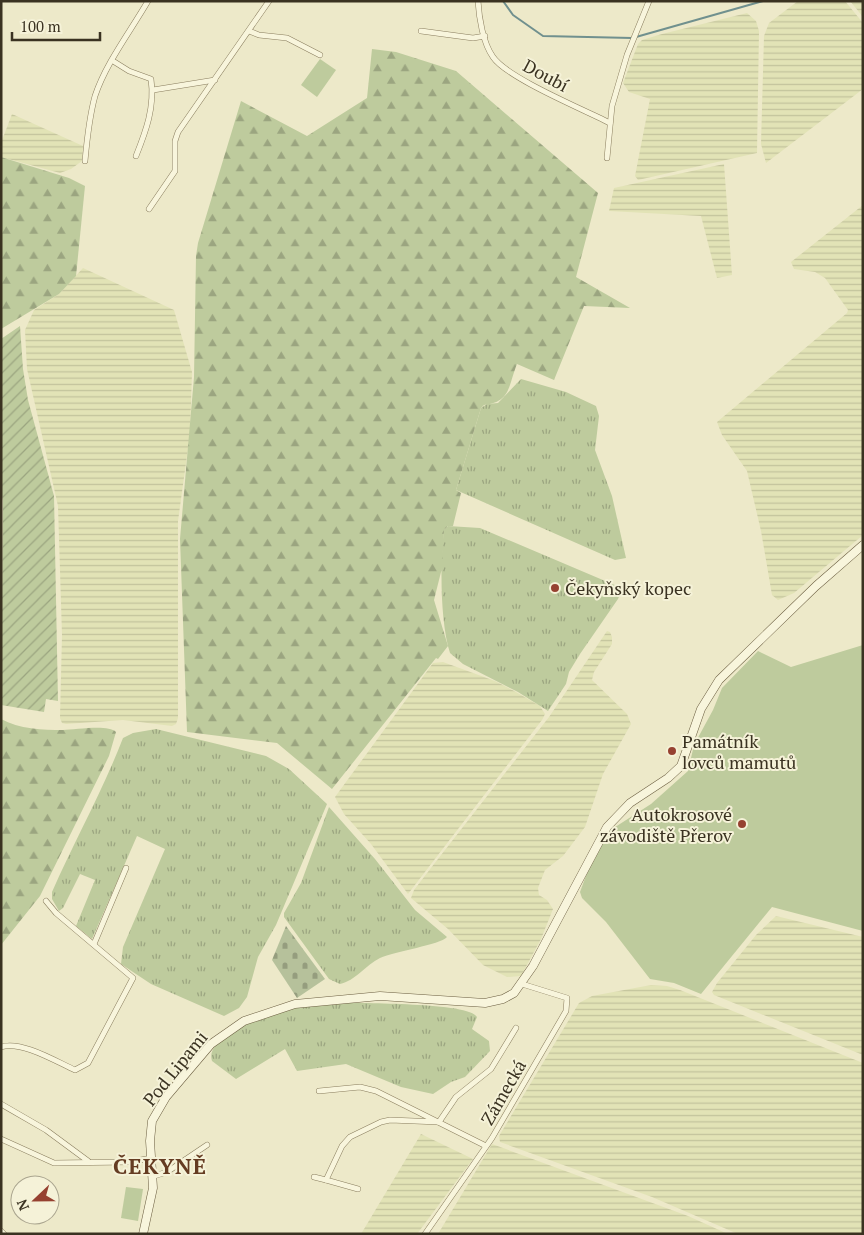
<svg xmlns="http://www.w3.org/2000/svg" width="864" height="1235" font-family="'PT Serif',serif">
  <style>
    .farmland { fill: url(#farmland-rules) }
    .grass { fill: url(#grass-tufts) }
    .forest { fill: url(#forest-firs) }
    .cemetery { fill: url(#cemetery-stones) }
    .garden { fill: url(#garden-furrows) }
    .pitch { fill: #becb9d }
    .lines { fill: none; stroke-linecap: round; stroke-linejoin: round }
    .stream { stroke: #70908e; stroke-width: 2 }
    .street-casing { stroke: #897d5e; stroke-width: 6 }
    .secondary-casing { stroke: #6b5e41; stroke-width: 9 }
    .street { stroke: #f8f5dc; stroke-width: 5 }
    .secondary { stroke: #f8f5dc; stroke-width: 8 }
    .poi-dot { fill: #964130; stroke: #f5f2d8; stroke-width: 2 }
    .labels { text-anchor: middle; dominant-baseline: central; stroke-width: 4; stroke-linejoin: round; paint-order: stroke }
    .street-label { font-size: 18px; fill: #3a3221; stroke: #f5f2d8 }
    .poi-label { font-size: 18px; fill: #3a3221; stroke: #f5f2d8; text-anchor: start }
    .district-label { font-size: 22px; font-weight: bold; letter-spacing: 1px; fill: #653c22; stroke: #f5f2d8 }
  </style>
  <defs>
    <pattern id="farmland-rules" width="6" height="5" patternUnits="userSpaceOnUse" patternTransform="scale(1.25)"><rect width="6" height="5" fill="#e2e3b6"/><path d="M0 2.5h6" fill="none" stroke="#c3c39c"/></pattern>
    <pattern id="grass-tufts" width="24" height="20" patternUnits="userSpaceOnUse" patternTransform="scale(1.25)"><rect width="24" height="20" fill="#becb9d"/><path d="M3 7l-1-3M5 7V3M7 7l1-3M15 17l-1-3M17 17v-4M19 17l1-3" fill="none" stroke="#9ba580"/></pattern>
    <pattern id="forest-firs" width="22" height="20" patternUnits="userSpaceOnUse" patternTransform="scale(1.25)"><rect width="22" height="20" fill="#becb9d"/><path d="M5 1l3.5 6h-7zM16 11l3.5 6h-7z" fill="#9ba580"/></pattern>
    <pattern id="cemetery-stones" width="16" height="16" patternUnits="userSpaceOnUse" patternTransform="scale(1.25)"><rect width="16" height="16" fill="#b6c19b"/><path d="M2 7V4a2 2 0 0 1 4 0v3zM10 15v-3a2 2 0 0 1 4 0v3z" fill="#959d7e"/></pattern>
    <pattern id="garden-furrows" width="10" height="10" patternUnits="userSpaceOnUse" patternTransform="scale(1.25)"><rect width="10" height="10" fill="#becb9d"/><path d="M-1 1l2-2M0 10L10 0M9 11l2-2" fill="none" stroke="#9ba580"/></pattern>
  </defs>
  <rect width="100%" height="100%" fill="#ede9c9"/>
  <g class="farmland">
    <polygon points="798,1 845,1 863,23 863,89 766,163 761,144 764,36 769,23"/>
    <polygon points="850,1 863,1 863,17"/>
    <polygon points="747,13 756,21 759,31 757,153 638,180 635,176 650,99 629,92 623,83 638,44 642,40 662,34"/>
    <polygon points="12,114 83,146 82,161 71,169 60,173 1,157 1,143"/>
    <polygon points="724,164 732,275 717,278 701,216 609,211 614,188"/>
    <polygon points="863,205 863,535 794,593 778,600 772,595 761,531 747,471 722,435 717,422 847,313 848,310 825,278 815,272 794,269 791,262"/>
    <polygon points="83,268 174,310 192,372 190,434 178,521 178,718 176,724 172,726 123,720 66,724 62,723 60,718 62,635 58,506 27,369 25,330 34,310 59,294"/>
    <polygon points="607,631 610,632 612,637 612,644 594,672 592,680 627,714 631,724 603,774 585,827 563,856 545,870 538,888 539,895 547,900 553,909 541,939 521,976 507,977 483,965 448,929 411,898 414,890 434,864 549,717"/>
    <polygon points="443,662 495,681 516,692 540,706 545,714 542,720 408,894 371,844 344,814 335,797 433,663"/>
    <polygon points="776,916 863,937 863,1055 714,995 712,992 717,983 756,935"/>
    <polygon points="651,985 667,986 680,990 863,1063 863,1234 738,1234 652,1197 500,1142 499,1136 579,1003 592,996"/>
    <polygon points="421,1134 473,1159 417,1234 361,1234"/>
    <polygon points="492,1144 688,1216 728,1234 438,1234"/>
  </g>
  <g class="grass">
    <polygon points="521,379 566,392 596,406 599,416 595,450 612,496 626,558 615,560 456,490 481,408 487,404 498,403"/>
    <path d="M448,526L480,528L617,586L622,590L618,599L580,654L569,672L566,684L548,711L518,692L463,664L450,653C440,622 440,562 444,530Z"/>
    <path d="M156,729L266,756L289,769L327,804L276,925L258,957L247,997L239,1008L224,1016L151,984L121,964L123,947L165,849L137,836L92,939L76,926L95,880L80,874L63,908L59,911L52,899V892C75,840 103,790 123,738L133,733Z"/>
    <path d="M329,807L375,859L415,910L447,937C440,945 395,951 380,958C366,965 355,981 340,984L329,979L284,917V913L301,883Z"/>
    <path d="M339,1002C359,1004 470,1002 477,1017L472,1029L489,1041L490,1051L465,1077L451,1082L433,1094L401,1087L346,1064L297,1071L285,1049L236,1079L212,1061C203,1034 280,1011 299,1007C312,1004 326,1004 339,1002Z"/>
  </g>
  <g class="forest">
    <path d="M372,49L396,52L456,71L598,193L576,277L630,308L584,306L554,380L517,364C508,386 511,402 484,405L481,408L456,490L461,493L453,526H448L444,530L442,568L434,600L448,646L438,659L436,658L332,789L277,743L187,732L180,539L194,377L196,256L198,243L241,101L307,136L367,98Z"/>
    <polygon points="1,157 69,178 85,186 76,276 59,294 1,329"/>
    <path d="M1,719C19,729 43,730 63,730C75,730 108,724 116,732L109,756L40,896L1,945Z"/>
  </g>
  <polygon class="cemetery" points="286,926 325,979 297,998 272,960"/>
  <polygon class="garden" points="20,326 23,369 28,400 54,496 58,701 46,699 44,712 1,705 3,501 1,491 1,339"/>
  <g class="pitch">
    <polygon points="320,59 336,70 317,97 301,85"/>
    <polygon points="863,645 863,931 772,907 701,994 674,983 650,979 606,922 582,898 580,892 587,873 609,831 651,804 688,771 694,745 713,710 722,688 758,651 791,667"/>
    <polygon points="126,1187 143,1189 138,1221 121,1218"/>
  </g>
  <g class="lines">
    <g class="stream">
      <polyline points="503,1 513,15 543,36 632,38"/>
      <polyline points="636,37 763,1"/>
    </g>
    <g class="street-casing">
      <g id="street">
        <path d="M478,1C479,18 483,43 493,57C507,78 585,110 610,123"/>
        <polyline points="249,31 259,35 287,38 320,55"/>
        <polyline points="421,31 473,38 485,36"/>
        <path d="M113,61L129,71L151,79C155,107 146,131 136,156"/>
        <polyline points="153,90 215,80"/>
        <polyline points="607,158 612,106 627,55 649,1"/>
        <path d="M85,161C87,139 89,118 95,96C106,63 130,32 148,1"/>
        <polyline points="149,209 175,171 175,141 178,132 269,1"/>
        <polyline points="94,944 126,868"/>
        <path d="M1,1047C21,1040 57,1062 75,1070L88,1063L133,978L56,913L46,901"/>
        <polyline points="319,1091 360,1087 376,1091 486,1146"/>
        <polyline points="1,1104 46,1130 88,1161"/>
        <polyline points="1,1139 54,1163 129,1162 152,1158"/>
        <polyline points="154,1176 167,1172 207,1145"/>
        <polyline points="314,1177 326,1180"/>
        <polyline points="358,1189 326,1180 342,1146 350,1137 381,1122 390,1120 439,1122 456,1097 491,1069 516,1028"/>
        <polyline points="1,1231 4,1234"/>
        <polyline points="425,1234 492,1138 566,1011 567,998 522,984"/>
      </g>
    </g>
    <g class="secondary-casing">
      <polyline id="secondary" points="143,1234 153,1188 150,1141 152,1121 166,1097 211,1044 244,1021 295,1004 380,996 485,1003 503,999 514,993 533,966 607,827 630,803 668,778 681,766 701,709 719,680 816,586 863,545"/>
    </g>
    <use href="#street" class="street"/>
    <use href="#secondary" class="secondary"/>
  </g>
  <g class="poi-dot">
    <circle cx="555" cy="588" r="5"/>
    <circle cx="672" cy="751" r="5"/>
    <circle cx="742" cy="824" r="5"/>
  </g>
  <g class="labels">
    <g class="street-label">
      <text transform="translate(546 75) rotate(28)">Doubí</text>
      <text transform="translate(175 1068) rotate(-51)">Pod Lipami</text>
      <text transform="translate(503 1092) rotate(-60)">Zámecká</text>
    </g>
    <g class="poi-label">
      <text x="565" y="588">Čekyňský kopec</text>
      <text x="682" y="741">Památník<tspan x="682" dy="21">lovců mamutů</tspan></text>
      <text x="732" y="814" text-anchor="end">Autokrosové<tspan x="732" dy="21">závodiště Přerov</tspan></text>
    </g>
    <g class="district-label">
      <text x="160" y="1165">ČEKYNĚ</text>
    </g>
  </g>
  <rect width="864" height="1235" fill="none" stroke="#3a3221" stroke-width="5"/>
  <g transform="translate(35 1200) rotate(248)"><circle r="24" fill="#f5f2d8" stroke="#aaa58f"/>
  <path d="M0-4L9 19L0 12L-9 19Z" fill="#964130"/>
  <text y="-8" font-size="14" font-weight="bold" text-anchor="middle" fill="#3a3221">N</text>
  </g>
  <path d="M12 32v8h88v-8" fill="none" stroke="#3a3221" stroke-width="2.5"/>
  <text x="20" y="32" font-size="15" fill="#3a3221" stroke="#f5f2d8" stroke-width="4" paint-order="stroke">100 m</text>
</svg>
